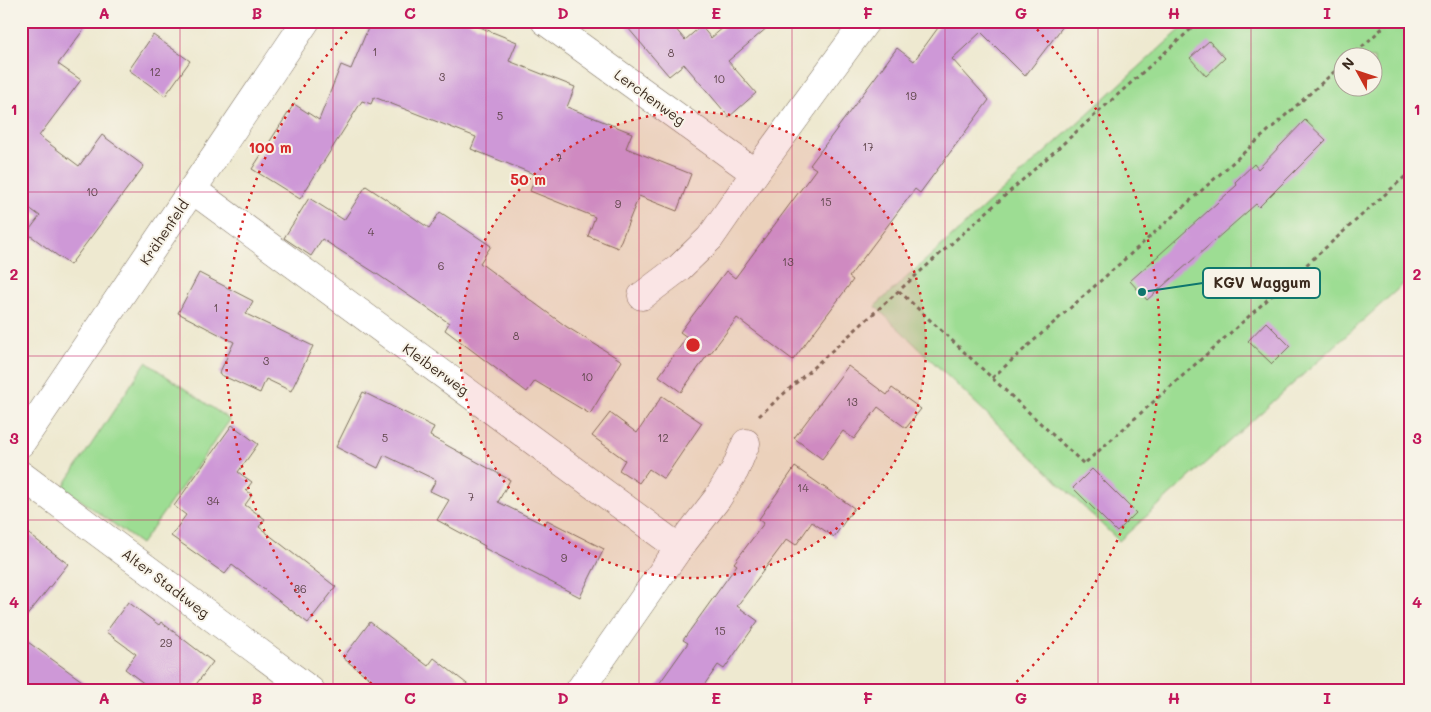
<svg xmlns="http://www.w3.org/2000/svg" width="1431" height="712" font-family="Mali,sans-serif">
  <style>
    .green { fill: #9ddd93; stroke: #6c8458; fill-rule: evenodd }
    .building { fill: #ce98d7 }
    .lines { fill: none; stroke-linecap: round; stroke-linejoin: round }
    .minor-casing { stroke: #7a6d5c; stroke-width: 29 }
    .path { stroke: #7a6d5c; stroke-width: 3; stroke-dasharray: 4 4; stroke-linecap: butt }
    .minor { stroke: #fff; stroke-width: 28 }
    .grid { fill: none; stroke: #c2185b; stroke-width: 1; stroke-opacity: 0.55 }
    .ring { fill: none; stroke: #d62828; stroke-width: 2.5; stroke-dasharray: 2.5 5 }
    .labels { text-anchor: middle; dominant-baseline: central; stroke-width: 4; stroke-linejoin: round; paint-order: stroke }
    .number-label { font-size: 11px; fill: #60464c }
    .street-label { font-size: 14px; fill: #3b2a1e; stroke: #f7f3e8 }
    .centre { fill: #d62828; stroke: #f7f3e8; stroke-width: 2.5 }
    .ring-label { font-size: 15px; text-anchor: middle; font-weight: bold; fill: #d62828; stroke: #f7f3e8; stroke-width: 4; stroke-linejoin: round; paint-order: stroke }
    .leader { fill: none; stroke: #0f766e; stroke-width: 2 }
    .callout-dot { fill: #0f766e; stroke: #f7f3e8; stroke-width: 2 }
    .callout { fill: #f7f3e8; stroke: #0f766e; stroke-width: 2 }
    .callout-label { font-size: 15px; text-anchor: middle; font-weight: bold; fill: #3b2a1e }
    .neatline { fill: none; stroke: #c2185b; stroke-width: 2 }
    .grid-label { font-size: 16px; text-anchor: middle; font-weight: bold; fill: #c2185b }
  </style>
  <rect width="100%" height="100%" fill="#f7f3e8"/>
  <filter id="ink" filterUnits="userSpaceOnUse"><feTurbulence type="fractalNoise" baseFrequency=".02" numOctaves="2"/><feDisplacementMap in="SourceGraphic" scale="10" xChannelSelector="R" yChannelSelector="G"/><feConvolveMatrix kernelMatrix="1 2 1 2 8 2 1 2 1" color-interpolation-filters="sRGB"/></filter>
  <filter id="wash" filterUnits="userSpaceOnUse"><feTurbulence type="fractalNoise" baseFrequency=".0096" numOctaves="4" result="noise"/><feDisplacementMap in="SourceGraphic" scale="20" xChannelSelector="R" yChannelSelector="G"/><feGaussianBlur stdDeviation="1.12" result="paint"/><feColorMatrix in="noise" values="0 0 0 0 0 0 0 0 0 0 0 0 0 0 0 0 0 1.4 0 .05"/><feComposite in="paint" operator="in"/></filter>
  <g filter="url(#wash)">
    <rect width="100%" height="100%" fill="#eee9d0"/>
    <g class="green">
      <path d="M1190,21H1410V278L1119,541L875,306ZM1344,58H1374V88H1344Z"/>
      <polygon points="146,362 230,420 141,544 63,487"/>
    </g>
    <g id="blocks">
      <g class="building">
        <polygon points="21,21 90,21 58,64 81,80 39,136 79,166 102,135 144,166 70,265 27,233 40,216 21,202"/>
        <polygon points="371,21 465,21 517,42 509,61 575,87 567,107 632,133 626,148 691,174 677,211 639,196 618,248 588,236 595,217 530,191 536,175 471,149 476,137 374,97 371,104 362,101 300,199 252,169 294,104 319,120 341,65 351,69"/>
        <polygon points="622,21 669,21 685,40 701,26 711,38 731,21 775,21 728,61 756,93 729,117 684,64 669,76"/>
        <polygon points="943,21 1067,21 1025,76 981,32 952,59 989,100 920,193 915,189 849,277 853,280 793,360 737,318 710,354 709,353 681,392 659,376 687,337 680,332 726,271 735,278 816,169 810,165 897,48 914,61"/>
        <polygon points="153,35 190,61 165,96 129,70"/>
        <polygon points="1209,41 1225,58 1206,76 1190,58"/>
        <polygon points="1305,120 1326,140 1259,207 1256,204 1147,300 1130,281 1237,185 1235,182 1254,164 1258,169"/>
        <polygon points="366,186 429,228 440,212 491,246 480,263 567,327 622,361 590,414 535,381 527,392 445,330 449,323 377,274 322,239 311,256 284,238 309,198 344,220"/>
        <polygon points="199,273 253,301 246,314 313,346 291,391 266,379 260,393 219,374 234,342 178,313"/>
        <polygon points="1266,322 1290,346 1272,364 1248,341"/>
        <polygon points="848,366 887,395 892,388 921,409 906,428 878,407 854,439 843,431 822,459 794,438"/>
        <polygon points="363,392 434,427 430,436 510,480 498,502 545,525 547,520 604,549 580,597 484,548 485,546 437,520 449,500 430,491 436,480 384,455 378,468 336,447"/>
        <polygon points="662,396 702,423 664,479 649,469 639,483 619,470 625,460 592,436 610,413 637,433"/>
        <polygon points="232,425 258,444 238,472 252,482 246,490 252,495 245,505 265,519 259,527 336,587 308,623 232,565 225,574 171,536 186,515 174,506"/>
        <polygon points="795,467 854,508 834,537 812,522 796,545 787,539 737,606 758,621 724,669 718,665 700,691 654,691 688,643 683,640 737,565 734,563 764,523 759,519"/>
        <polygon points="1092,469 1136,513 1117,532 1073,488"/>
        <polygon points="21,528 68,564 21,623"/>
        <polygon points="128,602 159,625 161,622 213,662 191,691 154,691 125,669 136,654 106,632"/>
        <polygon points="370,622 428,666 434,658 476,691 386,691 343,658"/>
        <polygon points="21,637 96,691 21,691"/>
      </g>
    </g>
  </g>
  <g filter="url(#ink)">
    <use href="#blocks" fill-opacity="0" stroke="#7a6d5c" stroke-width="1"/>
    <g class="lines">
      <g class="minor-casing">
        <g id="minor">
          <polyline points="545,21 755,173 866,21"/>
          <polyline points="193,190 679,548"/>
          <polyline points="642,296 679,268 710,238 755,173"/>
          <polyline points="21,443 306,21"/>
          <polyline points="21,475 311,691"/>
          <polyline points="579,691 679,548 717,499 735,470 746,443"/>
        </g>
      </g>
      <g class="path">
        <polyline points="1350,58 1390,21"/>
        <polyline points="899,291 1084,464 1410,172"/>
        <polyline points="992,378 1344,63"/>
        <polyline points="759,416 1200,21"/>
      </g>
      <use href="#minor" class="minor"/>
    </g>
  </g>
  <path class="grid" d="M180,21V691M333,21V691M486,21V691M639,21V691M792,21V691M945,21V691M1098,21V691M1251,21V691M21,192H1410M21,356H1410M21,520H1410"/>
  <circle cx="693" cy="345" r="233" fill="#d62828" fill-opacity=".12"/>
  <g class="ring">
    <circle cx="693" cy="345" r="233"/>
    <path d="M377 689A467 467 0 0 1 354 24M1032 24A467 467 0 0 1 1009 689"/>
  </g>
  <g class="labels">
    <g class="number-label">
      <text x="375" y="51">1</text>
      <text x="671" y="52">8</text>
      <text x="155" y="71">12</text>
      <text x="442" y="76">3</text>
      <text x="719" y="78">10</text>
      <text x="911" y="95">19</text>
      <text x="500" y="115">5</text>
      <text x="868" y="146">17</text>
      <text x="559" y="157">7</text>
      <text x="92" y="191">10</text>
      <text x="826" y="201">15</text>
      <text x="618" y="203">9</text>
      <text x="371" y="231">4</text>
      <text x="788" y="261">13</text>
      <text x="441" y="265">6</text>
      <text x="216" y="307">1</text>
      <text x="516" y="335">8</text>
      <text x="266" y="360">3</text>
      <text x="587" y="376">10</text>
      <text x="852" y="401">13</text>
      <text x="385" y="437">5</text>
      <text x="663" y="437">12</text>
      <text x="803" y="487">14</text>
      <text x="471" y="496">7</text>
      <text x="213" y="500">34</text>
      <text x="564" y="557">9</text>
      <text x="300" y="588">36</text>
      <text x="720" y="630">15</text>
      <text x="166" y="642">29</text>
    </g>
    <g class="street-label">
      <text transform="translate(650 97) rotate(36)">Lerchenweg</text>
      <text transform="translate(164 232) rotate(-56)">Krähenfeld</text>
      <text transform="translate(436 369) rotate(36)">Kleiberweg</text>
      <text transform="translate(166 583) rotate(37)">Alter Stadtweg</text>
    </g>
  </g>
  <circle cx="693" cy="345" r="8" class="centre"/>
  <g class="ring-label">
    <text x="270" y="153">100 m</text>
    <text x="528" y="185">50 m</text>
  </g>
  <path class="leader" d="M1142 292L1203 283"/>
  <circle class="callout-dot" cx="1142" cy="292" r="5"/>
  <rect class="callout" x="1203" y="268" width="117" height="30" rx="5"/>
  <g class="callout-label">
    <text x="1262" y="288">KGV Waggum</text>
  </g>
  <rect width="1431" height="712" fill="none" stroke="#f7f3e8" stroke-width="55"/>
  <g transform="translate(1358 72) rotate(310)"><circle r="24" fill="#f7f3e8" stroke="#aca397"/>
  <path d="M0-4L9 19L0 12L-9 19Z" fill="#c8321e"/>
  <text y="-8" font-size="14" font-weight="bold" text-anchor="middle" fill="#3b2a1e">N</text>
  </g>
  <rect x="28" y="28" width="1376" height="656" class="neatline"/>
  <g class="grid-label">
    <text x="104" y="19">A</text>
    <text x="257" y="19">B</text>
    <text x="410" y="19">C</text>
    <text x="563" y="19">D</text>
    <text x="716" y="19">E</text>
    <text x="868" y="19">F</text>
    <text x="1021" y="19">G</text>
    <text x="1174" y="19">H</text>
    <text x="1327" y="19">I</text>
    <text x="14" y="115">1</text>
    <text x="1417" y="115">1</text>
    <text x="14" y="280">2</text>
    <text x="1417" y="280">2</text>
    <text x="14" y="444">3</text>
    <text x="1417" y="444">3</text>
    <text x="14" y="608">4</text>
    <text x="1417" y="608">4</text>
    <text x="104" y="704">A</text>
    <text x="257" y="704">B</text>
    <text x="410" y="704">C</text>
    <text x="563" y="704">D</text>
    <text x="716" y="704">E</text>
    <text x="868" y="704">F</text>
    <text x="1021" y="704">G</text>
    <text x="1174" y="704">H</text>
    <text x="1327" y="704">I</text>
  </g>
</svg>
